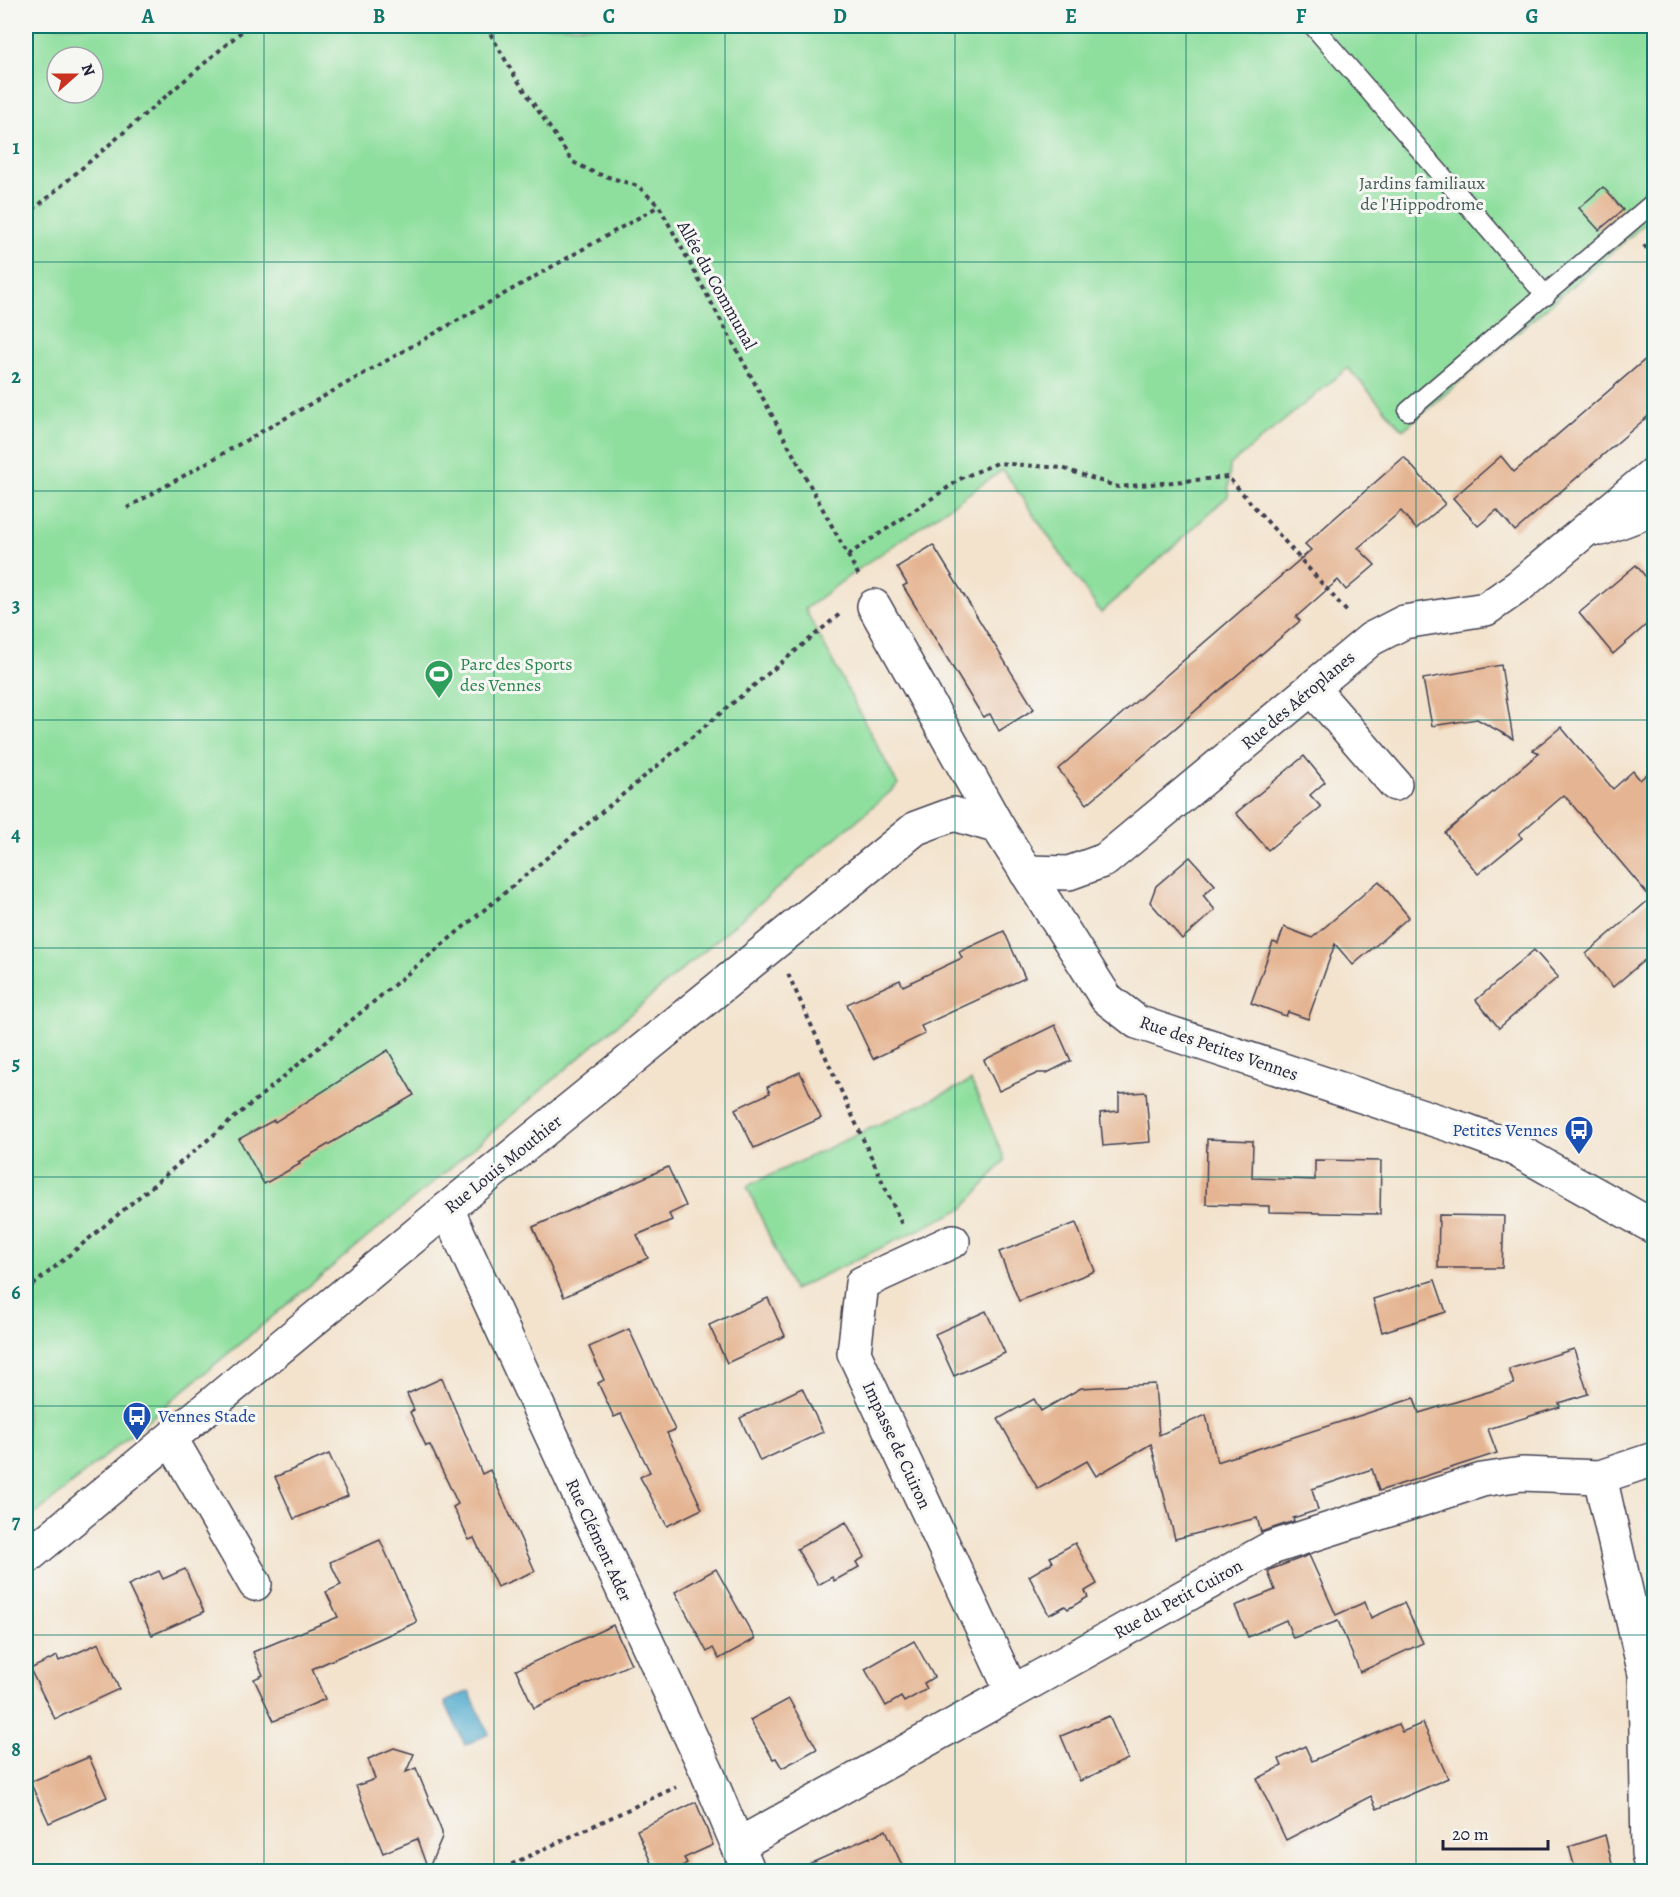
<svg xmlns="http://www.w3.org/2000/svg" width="1680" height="1897" font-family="Alegreya,serif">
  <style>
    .green { fill: #8edf9e; stroke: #58806c; stroke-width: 1.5; fill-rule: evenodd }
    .water { fill: #4faacd; stroke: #386684; stroke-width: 1.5 }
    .building { fill: #e5b593 }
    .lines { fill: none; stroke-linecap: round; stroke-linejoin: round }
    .service-casing { stroke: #413f51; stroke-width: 21 }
    .minor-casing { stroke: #413f51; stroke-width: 36 }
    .path { stroke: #413f51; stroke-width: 4; stroke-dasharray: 4.5 4.5; stroke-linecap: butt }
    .service { stroke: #fff; stroke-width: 18 }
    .minor { stroke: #fff; stroke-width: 33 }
    .grid { fill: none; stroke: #0f766e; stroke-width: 1.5; stroke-opacity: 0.55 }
    .labels { text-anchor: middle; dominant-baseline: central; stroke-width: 6; stroke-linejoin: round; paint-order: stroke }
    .park-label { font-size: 18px; fill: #425b59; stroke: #f6f6f2 }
    .street-label { font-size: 18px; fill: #22223b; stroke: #f6f6f2 }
    .leisure-label { font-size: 18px; fill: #27864d; stroke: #f6f6f2; text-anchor: start }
    .transit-label { font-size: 18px; fill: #164399; stroke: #f6f6f2; text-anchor: end }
    .neatline { fill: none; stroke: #0f766e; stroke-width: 2 }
    .grid-label { font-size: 20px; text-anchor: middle; font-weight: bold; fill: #0f766e }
  </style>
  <rect width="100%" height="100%" fill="#f6f6f2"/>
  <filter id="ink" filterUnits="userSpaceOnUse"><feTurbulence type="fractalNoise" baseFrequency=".0167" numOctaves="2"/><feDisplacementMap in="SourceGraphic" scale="12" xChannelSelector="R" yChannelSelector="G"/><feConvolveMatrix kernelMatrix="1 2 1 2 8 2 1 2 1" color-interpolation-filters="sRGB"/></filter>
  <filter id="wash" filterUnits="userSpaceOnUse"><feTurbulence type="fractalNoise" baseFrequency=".008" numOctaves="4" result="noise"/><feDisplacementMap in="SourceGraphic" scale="24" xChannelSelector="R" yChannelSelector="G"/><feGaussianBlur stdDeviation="1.35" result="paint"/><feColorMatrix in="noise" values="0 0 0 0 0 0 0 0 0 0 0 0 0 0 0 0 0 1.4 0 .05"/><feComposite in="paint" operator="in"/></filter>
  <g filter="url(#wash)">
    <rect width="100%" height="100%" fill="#f3e3cd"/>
    <g class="green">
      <path d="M26,26H1654V216L1403,430L1348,368L1230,465L1228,496L1101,613L1003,470L856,571L805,609L898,785L429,1186L26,1522ZM57,57H93V93H57Z"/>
      <polygon points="971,1081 1005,1160 964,1208 793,1290 747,1186"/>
    </g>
    <polygon class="water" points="469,1691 489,1734 465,1745 445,1702"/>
    <g id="blocks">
      <g class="building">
        <polygon points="1603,187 1623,210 1599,230 1579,208"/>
        <polygon points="1654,352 1654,411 1515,531 1497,510 1478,526 1453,498 1501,456 1514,472"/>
        <polygon points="1404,457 1445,504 1416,529 1401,511 1358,548 1375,565 1346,590 1338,580 1296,617 1300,621 1087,804 1058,769 1311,550 1305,544"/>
        <polygon points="933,545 1034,709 999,731 990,714 983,717 903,586 907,584 897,567"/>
        <polygon points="1636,565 1654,587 1654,618 1613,654 1579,613"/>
        <polygon points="1501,665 1513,739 1477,719 1432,726 1423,679"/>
        <polygon points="1561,727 1613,789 1633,771 1640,780 1654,768 1654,952 1613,987 1586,954 1651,898 1564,795 1519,834 1522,838 1478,874 1445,833 1539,753 1533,750"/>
        <polygon points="1304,756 1325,782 1310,795 1321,807 1268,850 1236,813"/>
        <polygon points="1190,857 1215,885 1203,895 1215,910 1182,939 1150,902 1156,886"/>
        <polygon points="1379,881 1409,917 1353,965 1335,944 1308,1019 1288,1012 1286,1016 1251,1003 1273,942 1278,944 1284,927 1312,938"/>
        <polygon points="1004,931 1025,978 921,1026 925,1034 873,1059 847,1004 900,980 903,986 962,958 959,952"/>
        <polygon points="1534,950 1558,977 1499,1028 1476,1000"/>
        <polygon points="1055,1025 1071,1061 1047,1073 1038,1073 999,1091 984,1060"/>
        <polygon points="388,1050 414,1095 298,1162 300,1164 264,1184 239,1139 274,1120 275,1122"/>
        <polygon points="800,1072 821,1118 754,1148 735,1109 770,1093 767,1087"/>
        <polygon points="1146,1092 1150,1142 1103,1146 1100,1113 1119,1111 1119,1094"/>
        <polygon points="1207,1139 1253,1141 1252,1178 1315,1180 1315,1160 1381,1161 1380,1214 1269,1212 1269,1206 1206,1204"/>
        <polygon points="668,1167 686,1206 669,1214 672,1220 637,1235 648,1258 564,1297 533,1227"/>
        <polygon points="1439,1215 1504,1216 1502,1268 1438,1268"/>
        <polygon points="1076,1223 1095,1271 1019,1301 999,1252"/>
        <polygon points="1435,1280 1446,1312 1382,1332 1373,1299"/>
        <polygon points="768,1298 785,1336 727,1363 709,1325"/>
        <polygon points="986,1311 1005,1353 954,1376 935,1334"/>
        <polygon points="629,1329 675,1430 667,1433 702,1509 667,1526 640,1477 650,1472 621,1414 614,1417 598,1383 604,1380 589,1347"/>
        <polygon points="1574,1349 1588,1394 1559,1403 1560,1407 1488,1429 1497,1453 1379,1491 1372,1469 1312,1489 1318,1510 1293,1518 1294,1521 1261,1532 1257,1518 1175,1539 1151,1444 1096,1476 1087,1461 1038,1489 998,1419 1034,1399 1041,1411 1081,1388 1155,1384 1159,1435 1206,1415 1217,1462 1414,1398 1419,1413 1514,1384 1509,1369"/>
        <polygon points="442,1378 482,1474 490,1470 535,1571 497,1587 474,1538 469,1540 453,1507 458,1504 430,1445 426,1446 410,1412 414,1410 407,1394"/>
        <polygon points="802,1388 823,1432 760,1461 740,1418"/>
        <polygon points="329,1454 348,1496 294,1519 275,1477"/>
        <polygon points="846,1522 865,1557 856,1562 859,1567 834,1581 832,1577 818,1585 797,1549"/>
        <polygon points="380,1540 417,1622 312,1669 325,1699 274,1721 254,1679 263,1675 253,1652 338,1617 326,1592 341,1585 330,1562"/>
        <polygon points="1075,1543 1097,1584 1085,1591 1088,1597 1068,1609 1065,1606 1049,1615 1029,1576 1053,1562 1050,1557"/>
        <polygon points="1309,1555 1336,1615 1365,1602 1371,1618 1404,1603 1423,1643 1360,1672 1338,1621 1293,1638 1286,1620 1248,1637 1235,1606 1275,1590 1268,1572 1272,1569"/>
        <polygon points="185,1569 204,1612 152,1635 128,1585 159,1571 163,1579"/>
        <polygon points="716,1569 755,1639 719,1659 713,1648 707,1652 675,1592"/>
        <polygon points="613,1625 631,1664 534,1708 516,1670"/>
        <polygon points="914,1641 934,1677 924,1683 927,1689 904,1702 901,1697 886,1706 865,1669"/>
        <polygon points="99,1643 119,1689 55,1719 30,1669 57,1656 59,1661"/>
        <polygon points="789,1699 817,1749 782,1768 776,1758 773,1759 750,1720"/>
        <polygon points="1109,1716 1128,1759 1080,1781 1061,1736"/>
        <polygon points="1423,1723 1448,1778 1377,1809 1371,1796 1286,1840 1257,1779 1282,1766 1279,1759 1305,1746 1312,1761 1398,1724 1402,1732"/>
        <polygon points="394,1748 414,1754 406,1772 416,1768 442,1832 442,1837 428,1870 417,1839 383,1853 356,1786 375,1779 368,1759"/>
        <polygon points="89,1757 107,1797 49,1823 30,1782"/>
        <polygon points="696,1802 713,1845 684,1858 687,1863 672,1872 655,1872 637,1830"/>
        <polygon points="886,1830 905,1872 791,1872"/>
        <polygon points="1605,1835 1614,1872 1576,1872 1569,1847"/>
      </g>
    </g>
  </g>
  <g filter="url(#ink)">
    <use href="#blocks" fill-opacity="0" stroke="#413f51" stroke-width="1.5"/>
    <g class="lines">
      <g class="service-casing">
        <g id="service">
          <polyline points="1313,26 1546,296"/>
          <polyline points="1408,411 1654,202"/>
        </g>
      </g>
      <g class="minor-casing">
        <g id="minor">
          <polyline points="1601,529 1654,509"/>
          <polyline points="874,606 998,827 1106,998 1137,1022 1465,1130 1511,1147 1654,1227"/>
          <polyline points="1312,688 1395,784"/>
          <polyline points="1026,872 1069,873 1105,860 1371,639 1404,622 1486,609 1519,586 1654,473"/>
          <polyline points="447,1209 707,1772 749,1872"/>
          <polyline points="953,1241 862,1283 854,1353 1012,1692"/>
          <polyline points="171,1439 255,1584"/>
          <polyline points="1600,1477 1645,1674 1648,1853 1652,1872"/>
          <polyline points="26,1558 447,1209 916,828 954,814 998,827"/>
          <polyline points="738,1845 1271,1548 1482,1480 1522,1474 1600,1477 1654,1459"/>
        </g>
      </g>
      <g class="path">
        <polyline points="486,26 514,75 573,162 595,173 638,186 659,206 859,576"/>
        <polyline points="26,216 248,26"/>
        <polyline points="1644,245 1654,257"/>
        <polyline points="127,508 659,206"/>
        <polyline points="848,555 962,478 997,463 1062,468 1118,487 1228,477 1348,613"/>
        <polyline points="788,974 903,1227"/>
        <polyline points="26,1291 841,613"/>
        <polyline points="495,1872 676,1787"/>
      </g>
      <use href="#service" class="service"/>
      <use href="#minor" class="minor"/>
    </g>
  </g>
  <path class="grid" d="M264,26V1872M494,26V1872M725,26V1872M955,26V1872M1186,26V1872M1416,26V1872M26,262H1654M26,491H1654M26,720H1654M26,948H1654M26,1177H1654M26,1406H1654M26,1635H1654"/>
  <defs>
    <g id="stadium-pin" transform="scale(1.5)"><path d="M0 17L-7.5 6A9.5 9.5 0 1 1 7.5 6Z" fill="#2e9e5b" stroke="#f6f6f2"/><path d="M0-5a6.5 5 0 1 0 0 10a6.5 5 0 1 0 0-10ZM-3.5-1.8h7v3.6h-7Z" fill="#fff"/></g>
    <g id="bus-pin" transform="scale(1.5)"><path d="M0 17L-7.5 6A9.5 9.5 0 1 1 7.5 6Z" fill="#1a4fb4" stroke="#f6f6f2"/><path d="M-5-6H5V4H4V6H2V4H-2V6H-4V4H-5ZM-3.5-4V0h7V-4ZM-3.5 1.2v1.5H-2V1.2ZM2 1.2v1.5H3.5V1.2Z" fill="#fff"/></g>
  </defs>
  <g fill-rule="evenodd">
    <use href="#stadium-pin" x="439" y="674"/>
    <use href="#bus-pin" x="1579" y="1130"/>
    <use href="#bus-pin" x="137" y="1416"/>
  </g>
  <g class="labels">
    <g class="park-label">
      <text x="1422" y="183">Jardins familiaux<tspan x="1422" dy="21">de l'Hippodrome</tspan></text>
    </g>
    <g class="street-label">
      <text transform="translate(717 285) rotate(61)">Allée du Communal</text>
      <text transform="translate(1298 700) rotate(-40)">Rue des Aéroplanes</text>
      <text transform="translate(1219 1048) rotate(19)">Rue des Petites Vennes</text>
      <text transform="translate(503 1164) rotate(-39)">Rue Louis Mouthier</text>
      <text transform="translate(897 1445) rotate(65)">Impasse de Cuiron</text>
      <text transform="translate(599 1540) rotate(65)">Rue Clément Ader</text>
      <text transform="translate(1178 1599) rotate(-29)">Rue du Petit Cuiron</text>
    </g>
    <g class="leisure-label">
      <text x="460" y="664">Parc des Sports<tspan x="460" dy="21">des Vennes</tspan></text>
    </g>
    <g class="transit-label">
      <text x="1558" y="1130">Petites Vennes</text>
      <text x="158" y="1416" text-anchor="start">Vennes Stade</text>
    </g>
  </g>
  <rect width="1680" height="1897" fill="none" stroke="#f6f6f2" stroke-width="66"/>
  <g transform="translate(75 75) rotate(69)"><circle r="28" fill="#f6f6f2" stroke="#a1a1a9" stroke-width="1.5"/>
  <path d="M0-4.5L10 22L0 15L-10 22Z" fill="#c8321e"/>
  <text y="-9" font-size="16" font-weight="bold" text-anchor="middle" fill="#22223b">N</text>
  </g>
  <path d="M1443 1840v9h105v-9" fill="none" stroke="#22223b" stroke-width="3"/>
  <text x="1452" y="1840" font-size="18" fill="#22223b" stroke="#f6f6f2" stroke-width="4.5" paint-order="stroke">20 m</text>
  <rect x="33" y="33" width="1614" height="1831" class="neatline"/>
  <g class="grid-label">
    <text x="148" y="23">A</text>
    <text x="379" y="23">B</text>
    <text x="609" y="23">C</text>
    <text x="840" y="23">D</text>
    <text x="1071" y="23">E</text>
    <text x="1301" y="23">F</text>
    <text x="1532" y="23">G</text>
    <text x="16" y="154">1</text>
    <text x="16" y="383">2</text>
    <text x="16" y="612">3</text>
    <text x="16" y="841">4</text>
    <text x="16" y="1070">5</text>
    <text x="16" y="1299">6</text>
    <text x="16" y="1528">7</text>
    <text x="16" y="1756">8</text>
  </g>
</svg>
